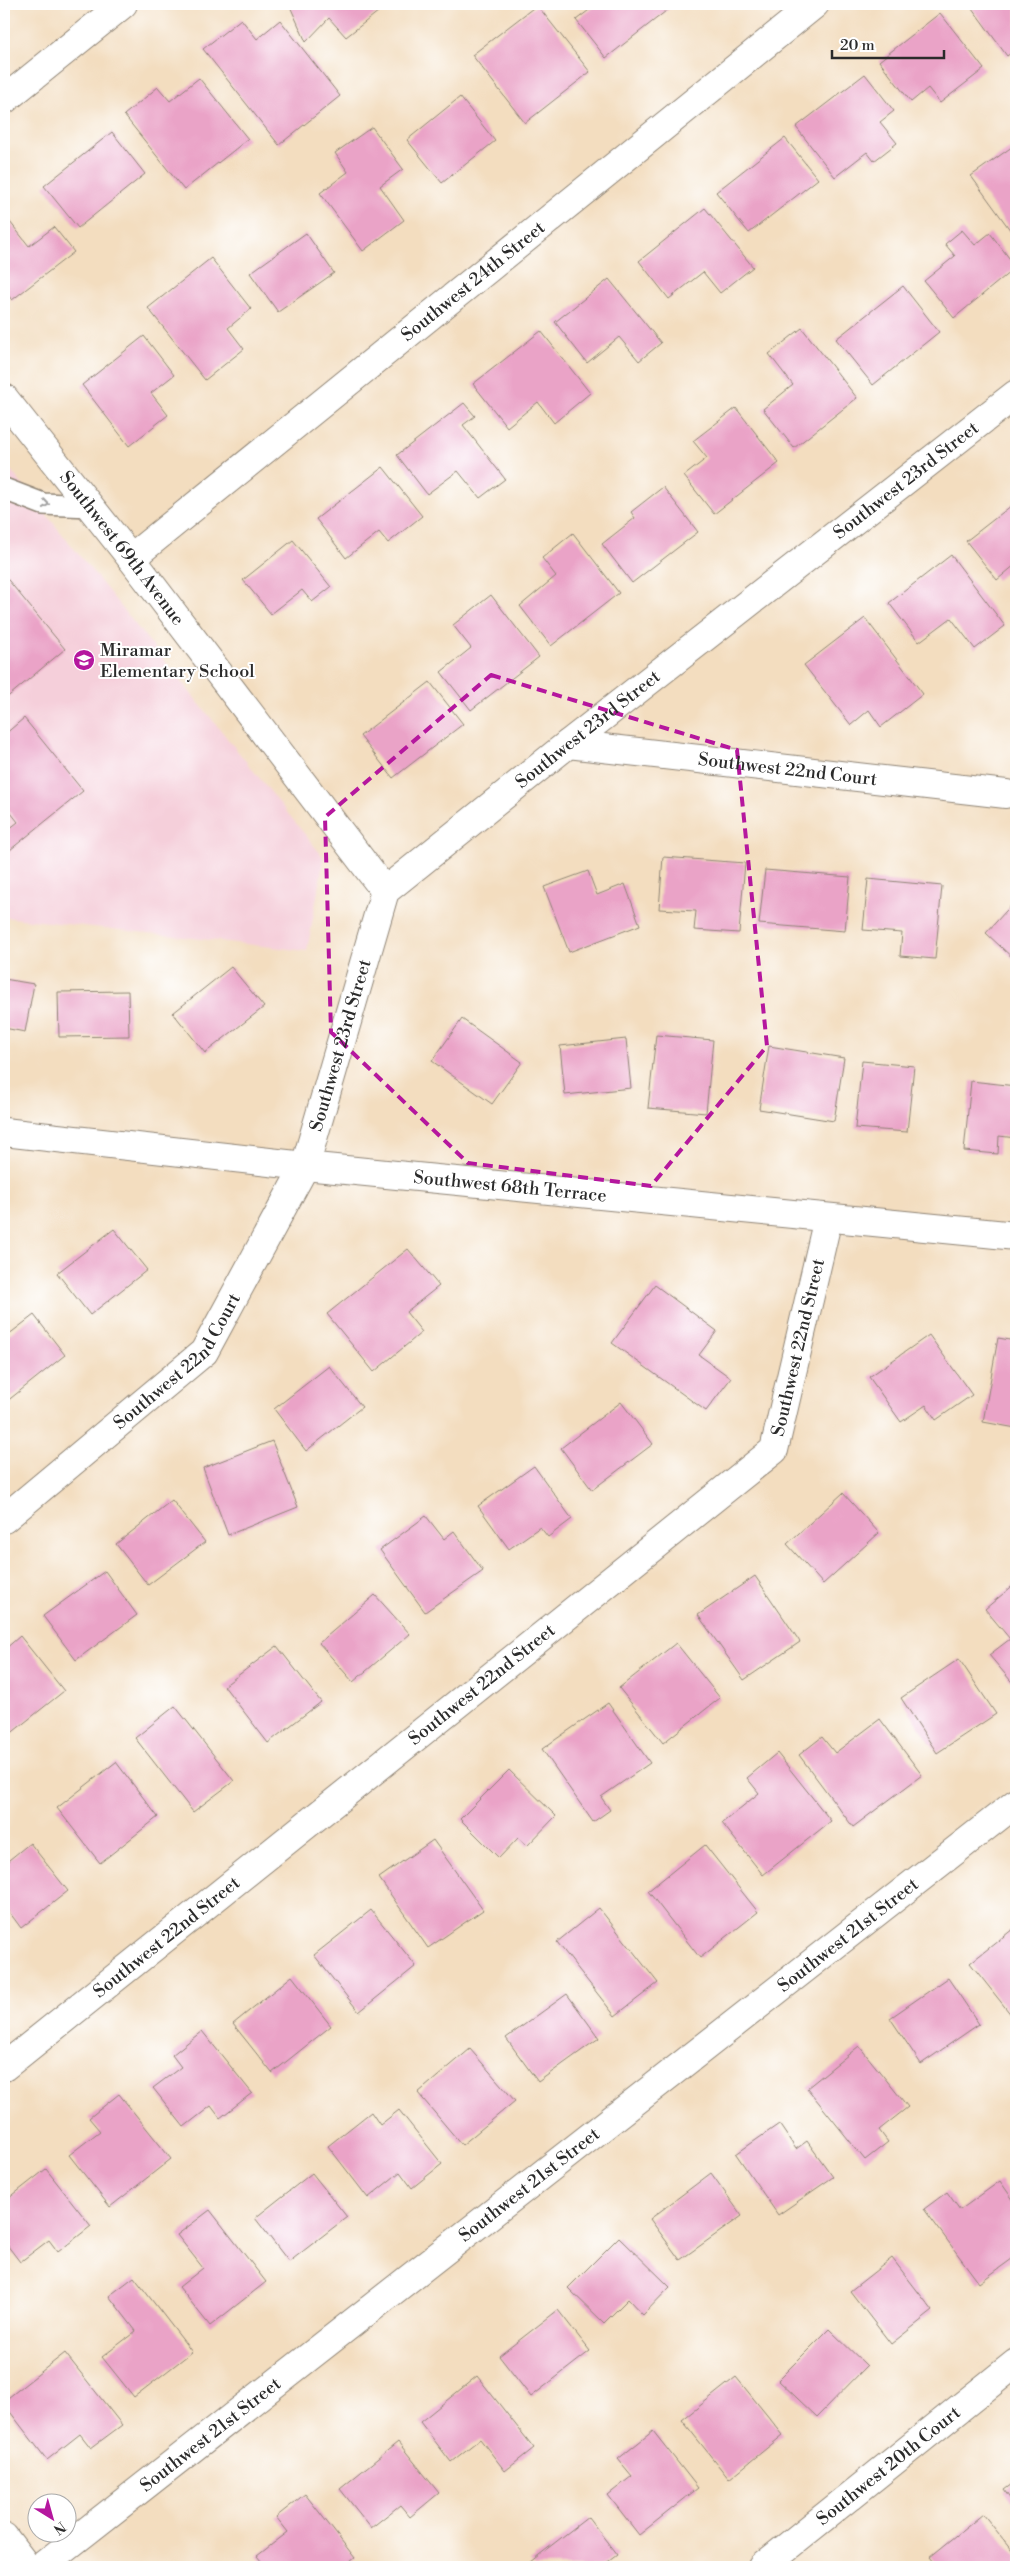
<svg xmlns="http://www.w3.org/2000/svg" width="1020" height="2571" font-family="'Libre Bodoni',serif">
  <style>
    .built { fill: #f5cfda }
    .building { fill: #eaa3c7 }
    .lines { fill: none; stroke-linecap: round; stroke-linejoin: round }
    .lane-casing { stroke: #8f8475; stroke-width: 24 }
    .street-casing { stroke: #8f8475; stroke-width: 30 }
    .lane { stroke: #fff; stroke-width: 21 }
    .street { stroke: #fff; stroke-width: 28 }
    .oneway { stroke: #a0a0a0 }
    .marked { fill: none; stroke: #b5179e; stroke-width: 4; stroke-dasharray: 10 6; stroke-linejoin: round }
    .labels { text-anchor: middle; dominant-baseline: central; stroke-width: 4; stroke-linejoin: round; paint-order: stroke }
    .street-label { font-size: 18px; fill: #2b2b2b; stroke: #fff }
    .poi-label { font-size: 18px; fill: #2b2b2b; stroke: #fff; text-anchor: start }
  </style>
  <rect width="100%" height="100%" fill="#fff"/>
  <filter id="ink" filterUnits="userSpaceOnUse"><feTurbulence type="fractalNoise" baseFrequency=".02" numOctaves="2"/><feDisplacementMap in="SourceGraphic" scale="10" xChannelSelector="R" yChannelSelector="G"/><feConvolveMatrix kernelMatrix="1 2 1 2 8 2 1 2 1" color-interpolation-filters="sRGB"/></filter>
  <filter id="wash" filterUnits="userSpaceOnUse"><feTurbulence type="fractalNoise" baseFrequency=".0096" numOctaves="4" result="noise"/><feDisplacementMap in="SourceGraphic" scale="20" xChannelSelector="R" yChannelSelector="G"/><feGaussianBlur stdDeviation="1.12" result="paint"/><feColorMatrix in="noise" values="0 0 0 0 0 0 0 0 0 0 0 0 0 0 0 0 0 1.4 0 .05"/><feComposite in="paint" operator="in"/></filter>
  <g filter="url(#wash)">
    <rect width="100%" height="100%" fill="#f3ddbf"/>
    <polygon class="built" points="4,462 324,858 307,951 4,917"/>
    <g id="blocks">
      <g class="building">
        <polygon points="289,4 388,4 346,37 329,18 306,42"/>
        <polygon points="597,4 675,4 606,58 576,20"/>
        <polygon points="969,4 1016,4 1016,49 1007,56"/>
        <polygon points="537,5 590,72 525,123 472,55"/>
        <polygon points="940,13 984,69 940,103 928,88 911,102 879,61"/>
        <polygon points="241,19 257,39 280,20 340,96 279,145 203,49"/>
        <polygon points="865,74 894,111 880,122 897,143 874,161 867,152 835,177 796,127"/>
        <polygon points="199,78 248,139 184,190 124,115 158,87 170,101"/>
        <polygon points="460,97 495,141 442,183 407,140"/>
        <polygon points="372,127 403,169 380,186 404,220 363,251 320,193 348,172 335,153"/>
        <polygon points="112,132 145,174 78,228 44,186"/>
        <polygon points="785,138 818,179 749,233 716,192"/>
        <polygon points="1016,144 1016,238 971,176"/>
        <polygon points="705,208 753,267 720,293 703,272 669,299 639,261"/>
        <polygon points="6,217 29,246 54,227 74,252 12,300 4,290 4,218"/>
        <polygon points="962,230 975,245 990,233 1016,267 954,318 924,281 955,256 945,244"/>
        <polygon points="306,233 334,273 278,312 250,273"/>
        <polygon points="211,258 251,309 228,328 244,349 205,380 148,308"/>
        <polygon points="609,279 661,343 639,361 619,337 587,363 555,322"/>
        <polygon points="903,286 939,332 873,385 836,339"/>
        <polygon points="802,328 857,398 794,448 763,409 793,385 769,354"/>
        <polygon points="541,331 590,393 554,423 538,402 507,427 473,384"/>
        <polygon points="144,336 174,375 151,393 168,415 129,446 82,385"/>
        <polygon points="464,403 475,416 463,425 505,479 480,498 458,471 427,494 397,455"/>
        <polygon points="736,408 779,463 714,514 684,476 707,458 693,441"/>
        <polygon points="383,467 422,516 388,543 379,532 346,558 316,519"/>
        <polygon points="663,487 698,532 632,583 602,544 635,518 631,512"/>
        <polygon points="1016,502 1016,564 997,580 966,541"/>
        <polygon points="573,533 619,593 551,646 520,606 556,576 542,558"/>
        <polygon points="293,540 331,587 312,602 302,590 271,614 243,580"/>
        <polygon points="951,555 1005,626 975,649 951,618 919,642 889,603"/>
        <polygon points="4,575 65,649 4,700"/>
        <polygon points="491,595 539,657 471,710 441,672 471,648 453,625"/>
        <polygon points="865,618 923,694 881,727 869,710 851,725 804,665"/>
        <polygon points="430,682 463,724 393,778 360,736"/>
        <polygon points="24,718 83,791 5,854 4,833 18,822 4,804 4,735"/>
        <polygon points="663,857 745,863 739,933 694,930 696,911 659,909"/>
        <polygon points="765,870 850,877 845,931 759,924"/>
        <polygon points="588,871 597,895 625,884 640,925 569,952 544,887"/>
        <polygon points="868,879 942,886 935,959 900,956 902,933 863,930"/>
        <polygon points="1016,900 1016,961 986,933"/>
        <polygon points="231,967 264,1007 205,1053 173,1013"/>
        <polygon points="4,979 34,984 25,1032 4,1028"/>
        <polygon points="128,991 129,1036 59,1037 58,992"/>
        <polygon points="462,1019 522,1062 492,1104 432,1061"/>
        <polygon points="656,1035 713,1040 706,1113 648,1108"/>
        <polygon points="626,1039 631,1088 565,1095 560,1046"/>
        <polygon points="769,1046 844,1058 834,1121 759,1109"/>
        <polygon points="862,1061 914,1066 907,1132 855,1128"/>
        <polygon points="971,1081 1016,1086 1016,1138 999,1136 998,1154 964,1151"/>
        <polygon points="114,1229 147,1270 90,1315 57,1273"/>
        <polygon points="408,1249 439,1286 406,1312 422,1332 374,1372 327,1314"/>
        <polygon points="655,1285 717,1331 699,1355 731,1378 706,1411 612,1343"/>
        <polygon points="34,1315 65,1355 6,1402 4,1399 4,1338"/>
        <polygon points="929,1335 972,1395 936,1420 926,1405 901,1422 869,1377"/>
        <polygon points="998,1338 1016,1341 1016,1428 983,1422"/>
        <polygon points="329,1366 362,1407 306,1451 274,1409"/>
        <polygon points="621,1402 653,1444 592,1490 561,1448"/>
        <polygon points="272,1441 298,1507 228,1535 203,1468"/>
        <polygon points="534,1466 572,1519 548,1537 540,1527 509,1549 478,1506"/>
        <polygon points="843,1493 879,1533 823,1584 787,1544"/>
        <polygon points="172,1500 205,1542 148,1585 116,1544"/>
        <polygon points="426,1516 444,1539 454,1531 483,1571 425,1612 380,1550"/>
        <polygon points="105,1571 137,1615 76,1660 43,1616"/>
        <polygon points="755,1576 800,1642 744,1680 698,1615"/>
        <polygon points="1016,1583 1016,1687 989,1655 1010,1639 985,1609"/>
        <polygon points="375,1595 410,1634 353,1682 319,1643"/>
        <polygon points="20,1636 64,1691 4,1739 4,1650"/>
        <polygon points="676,1643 720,1698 663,1743 619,1688"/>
        <polygon points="277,1646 321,1702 268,1743 224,1686"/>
        <polygon points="959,1659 996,1714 937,1753 901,1698"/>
        <polygon points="608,1703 650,1763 601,1797 610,1810 593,1822 542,1749"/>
        <polygon points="175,1706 234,1781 193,1812 135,1738"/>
        <polygon points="880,1719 922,1775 853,1827 799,1755 822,1737 835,1753"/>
        <polygon points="777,1753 831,1821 763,1875 722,1823 759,1793 747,1778"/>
        <polygon points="116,1762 158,1817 100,1863 57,1808"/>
        <polygon points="509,1770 556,1816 527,1846 518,1838 499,1858 460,1819"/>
        <polygon points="433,1840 483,1910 428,1948 379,1878"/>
        <polygon points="30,1843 68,1891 21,1928 4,1905 4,1864"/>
        <polygon points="705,1845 758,1912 700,1958 648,1891"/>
        <polygon points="599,1908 658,1983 615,2016 557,1942"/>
        <polygon points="371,1910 416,1966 359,2012 314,1955"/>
        <polygon points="1013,1929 1016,1933 1016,2021 970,1963"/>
        <polygon points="292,1976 331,2026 272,2073 233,2024"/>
        <polygon points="948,1978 979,2024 921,2064 890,2018"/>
        <polygon points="567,1994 599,2038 538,2082 506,2038"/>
        <polygon points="202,2031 252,2093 220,2118 211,2106 184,2127 153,2088 181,2067 172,2055"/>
        <polygon points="859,2046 908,2107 879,2130 888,2142 865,2160 807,2088"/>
        <polygon points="470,2049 515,2101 462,2145 418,2093"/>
        <polygon points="119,2094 171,2159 110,2207 69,2155 100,2131 89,2118"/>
        <polygon points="399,2110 442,2164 412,2188 400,2172 368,2198 328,2146 371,2112 380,2125"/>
        <polygon points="779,2124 796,2149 807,2141 833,2177 778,2215 736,2154"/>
        <polygon points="46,2169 91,2226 58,2252 49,2240 20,2262 4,2241 4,2202"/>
        <polygon points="312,2173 347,2217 289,2262 255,2218"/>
        <polygon points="711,2173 742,2216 680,2260 650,2219"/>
        <polygon points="1000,2181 1016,2204 1016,2256 979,2283 924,2209 947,2192 960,2210"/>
        <polygon points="210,2210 266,2282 210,2326 179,2287 203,2268 177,2235"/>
        <polygon points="619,2237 670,2287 643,2315 628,2299 604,2323 568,2288"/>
        <polygon points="892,2258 933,2311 891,2344 850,2291"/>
        <polygon points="134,2277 192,2352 134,2397 102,2357 136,2331 109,2296"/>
        <polygon points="558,2310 590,2351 531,2397 499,2356"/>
        <polygon points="829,2329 867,2366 817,2417 778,2380"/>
        <polygon points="65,2353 122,2425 91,2448 80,2434 47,2460 4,2404 4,2401"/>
        <polygon points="477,2376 534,2448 505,2471 480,2439 451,2462 420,2422"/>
        <polygon points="736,2377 783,2435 729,2479 682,2420"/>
        <polygon points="653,2431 698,2488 639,2535 608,2495 632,2476 618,2459"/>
        <polygon points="398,2442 439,2493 410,2517 400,2505 371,2528 340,2489"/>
        <polygon points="1016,2481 1016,2507 1004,2490"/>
        <polygon points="305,2494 355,2558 343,2567 266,2567 257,2556 288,2532 276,2517"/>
        <polygon points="983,2514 1016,2555 1016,2567 938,2567 930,2557"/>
        <polygon points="588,2517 617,2555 601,2567 534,2567 530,2562"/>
      </g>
    </g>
  </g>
  <g filter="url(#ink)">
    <use href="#blocks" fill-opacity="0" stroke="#8f8475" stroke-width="1"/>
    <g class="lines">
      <g class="lane-casing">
        <polyline id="lane" points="4,489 43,504 90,506"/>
      </g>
      <g class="street-casing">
        <g id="street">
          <polyline points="4,100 123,4"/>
          <path id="s1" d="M4,398L131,558L385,891"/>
          <path id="s2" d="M131,558L815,4"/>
          <path id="s3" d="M568,744L1006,794"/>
          <path id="s4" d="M4,1132L305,1166L1016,1236"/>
          <path id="s5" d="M4,1519L204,1352L305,1166L385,891L568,744L1016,394"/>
          <path id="s6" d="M4,2067L774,1450L828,1218"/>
          <polyline points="4,2537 27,2567"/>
          <path id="s7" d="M41,2567L1016,1803"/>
          <path id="s8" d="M762,2567L1016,2363"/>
        </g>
      </g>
      <use href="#lane" class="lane"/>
      <use href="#street" class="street"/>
    </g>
    <defs><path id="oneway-chevron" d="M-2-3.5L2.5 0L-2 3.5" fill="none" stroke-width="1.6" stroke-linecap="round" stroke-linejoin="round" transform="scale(1.25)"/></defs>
    <use class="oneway" href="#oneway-chevron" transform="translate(46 504) rotate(8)"/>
  </g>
  <path class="marked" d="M491,675L737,750L767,1046L651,1186L468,1163L331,1032L325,817Z"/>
  <defs>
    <g id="school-disc" transform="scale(1.125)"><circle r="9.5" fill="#b5179e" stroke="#fff"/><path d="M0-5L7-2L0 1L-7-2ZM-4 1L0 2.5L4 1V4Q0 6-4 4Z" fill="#fff"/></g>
  </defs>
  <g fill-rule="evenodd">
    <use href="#school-disc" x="84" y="660"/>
  </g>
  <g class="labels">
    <g class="street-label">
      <text stroke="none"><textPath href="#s2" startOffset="440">Southwest 24th Street</textPath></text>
      <text stroke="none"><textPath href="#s5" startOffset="1422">Southwest 23rd Street</textPath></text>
      <text stroke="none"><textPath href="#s1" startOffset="191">Southwest 69th Avenue</textPath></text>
      <text stroke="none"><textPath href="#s5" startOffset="1018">Southwest 23rd Street</textPath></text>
      <text stroke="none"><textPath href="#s3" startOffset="221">Southwest 22nd Court</textPath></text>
      <text stroke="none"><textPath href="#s5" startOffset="598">Southwest 23rd Street</textPath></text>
      <text stroke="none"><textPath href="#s4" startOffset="509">Southwest 68th Terrace</textPath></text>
      <text stroke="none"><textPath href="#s6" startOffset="1092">Southwest 22nd Street</textPath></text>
      <text stroke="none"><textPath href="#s5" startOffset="236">Southwest 22nd Court</textPath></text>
      <text stroke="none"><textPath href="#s6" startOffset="612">Southwest 22nd Street</textPath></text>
      <text stroke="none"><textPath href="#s7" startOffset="1025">Southwest 21st Street</textPath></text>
      <text stroke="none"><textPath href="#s6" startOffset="208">Southwest 22nd Street</textPath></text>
      <text stroke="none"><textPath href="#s7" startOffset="620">Southwest 21st Street</textPath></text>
      <text stroke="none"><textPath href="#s7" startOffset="215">Southwest 21st Street</textPath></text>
      <text stroke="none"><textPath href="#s8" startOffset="162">Southwest 20th Court</textPath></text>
    </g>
    <g class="poi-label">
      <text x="100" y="650">Miramar<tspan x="100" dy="21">Elementary School</tspan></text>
    </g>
  </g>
  <rect width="1020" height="2571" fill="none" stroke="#fff" stroke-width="20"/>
  <g transform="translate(52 2518) rotate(143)"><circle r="24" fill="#ffffff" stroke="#aaaaaa"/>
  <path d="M0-4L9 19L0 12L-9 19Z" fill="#b5179e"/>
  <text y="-8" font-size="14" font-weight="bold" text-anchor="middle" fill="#2b2b2b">N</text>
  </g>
  <path d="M832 50v8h112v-8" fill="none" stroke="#2b2b2b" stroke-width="2.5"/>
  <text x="840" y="50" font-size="15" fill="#2b2b2b" stroke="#ffffff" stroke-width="4" paint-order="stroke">20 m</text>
</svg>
